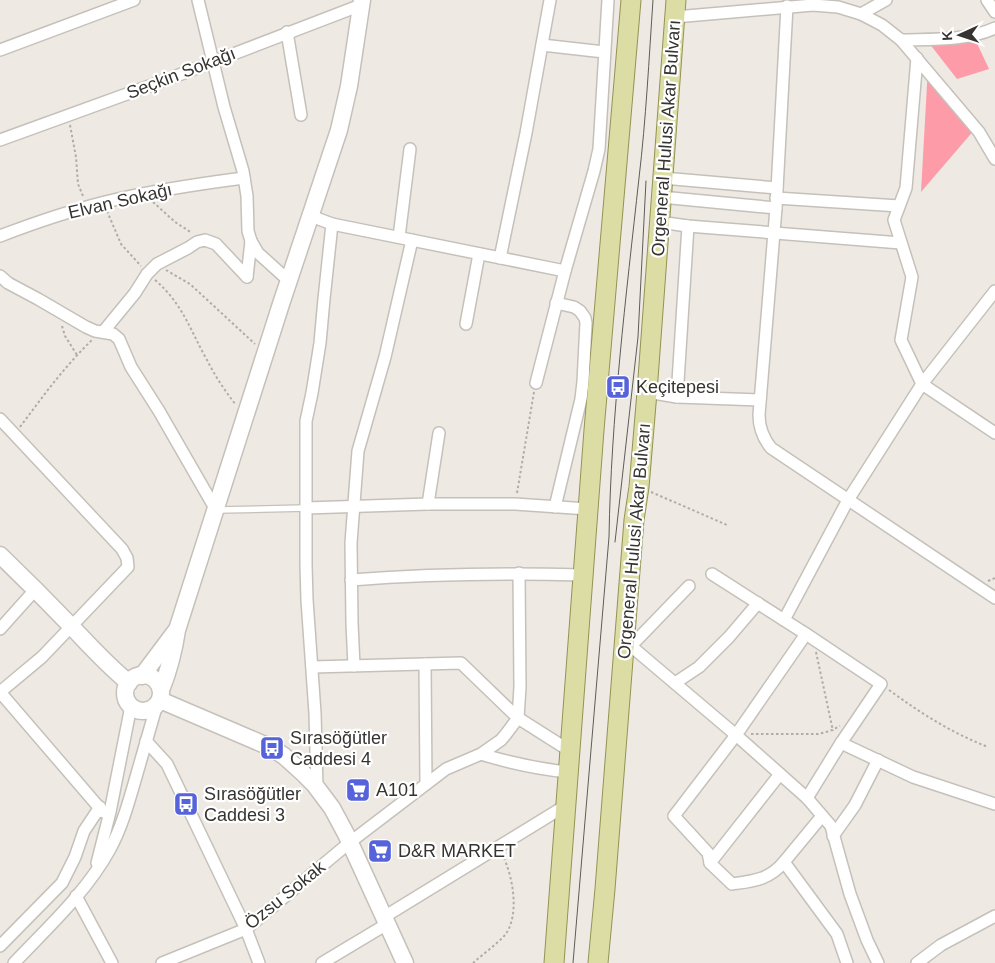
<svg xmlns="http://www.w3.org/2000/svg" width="995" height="963" viewBox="0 0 995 963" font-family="Arial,sans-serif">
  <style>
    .green { fill: #fd9ba8 }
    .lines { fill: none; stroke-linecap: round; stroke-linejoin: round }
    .lane-casing { stroke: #c5c1ba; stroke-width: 8 }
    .street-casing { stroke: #c5c1ba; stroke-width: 14 }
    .secondary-casing { stroke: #c5c1ba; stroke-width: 19 }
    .primary-casing { stroke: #939354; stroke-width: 21 }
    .path { stroke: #b0ada7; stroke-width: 2; stroke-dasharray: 2.5 2.5; stroke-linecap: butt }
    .lane { stroke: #fff; stroke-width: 5.5 }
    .street { stroke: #fff; stroke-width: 11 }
    .secondary { stroke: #fff; stroke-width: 16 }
    .primary { stroke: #dcdda4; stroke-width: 19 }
    .tram { stroke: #5e5c58; stroke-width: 1 }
    .labels { text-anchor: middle; stroke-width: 4.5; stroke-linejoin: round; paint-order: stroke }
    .street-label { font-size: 18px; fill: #363431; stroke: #fff }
    .poi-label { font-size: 18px; fill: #363431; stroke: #fff; text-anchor: start }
  </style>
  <rect width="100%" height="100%" fill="#eeeae3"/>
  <g class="green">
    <polygon points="974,37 989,69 957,79 929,43"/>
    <polygon points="928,67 975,129 921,192"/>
  </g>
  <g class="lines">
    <defs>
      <polyline id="lane" points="218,510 306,508"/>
      <g id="street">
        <polyline points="198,0 224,107 243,171 247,196 248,231 251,241 258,253 289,281"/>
        <polyline points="987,0 995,12"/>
        <path d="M787 6 776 208 759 415C759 428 763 438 771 448L995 598"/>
        <polyline points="861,14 886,0"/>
        <polyline points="675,17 813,5 838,7 861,14 882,25 901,40 979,132 995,159"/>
        <polyline points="287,32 301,115"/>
        <path d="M901 40C931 39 967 41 995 28"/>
        <polyline points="542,45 604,52"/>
        <polyline points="0,50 134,0"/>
        <polyline points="917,58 906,188 894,220 912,277 901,340 922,384 995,433"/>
        <polyline points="0,140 171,78 361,5"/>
        <polyline points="663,178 777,188"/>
        <polyline points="661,197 776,208"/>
        <polyline points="776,198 899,206"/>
        <polyline points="311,216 332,224 324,299 320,343 312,393 306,421 306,565 307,600 315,713 317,788"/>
        <polyline points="659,222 688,226 901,243"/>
        <polyline points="332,224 565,271"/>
        <path d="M0 236C34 223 69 211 105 202 151 191 197 184 244 178"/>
        <polyline points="399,237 410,149"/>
        <polyline points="500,258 526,133 550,0"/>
        <polyline points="0,276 8,283 38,299 86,327 95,331 113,334 119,339 131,367 159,411 216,510"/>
        <polyline points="247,277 251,241"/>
        <polyline points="466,324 479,254"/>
        <polyline points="103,332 135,293 147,274 157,264 188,248 197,242 205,240 216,244 247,277"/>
        <polyline points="536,383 565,271 594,171 599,149 608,0"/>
        <polyline points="647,392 677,397 760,400"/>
        <polyline points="677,397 688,226"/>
        <polyline points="0,419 122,549 127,558 128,567 42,657 0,692"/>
        <polyline points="428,504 439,433"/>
        <polyline points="555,507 581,399 583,382 586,323 585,318 580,311 574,307 556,303"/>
        <polyline points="306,508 428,504 515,504 588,509"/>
        <polyline points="712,574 806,634 881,684 841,743 807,798"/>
        <path d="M351 580C428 574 505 573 583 575"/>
        <polyline points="784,620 848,500 922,384 995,291"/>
        <polyline points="0,629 35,590"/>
        <polyline points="625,641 736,735 807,798 831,826 850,894 867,940 878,963"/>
        <polyline points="631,646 689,586"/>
        <polyline points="425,664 426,784"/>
        <polyline points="354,666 352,623 351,543 358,451 385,357 412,240"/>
        <polyline points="312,667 461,663 518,718 570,751"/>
        <polyline points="675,683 699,667 729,637 758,603"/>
        <polyline points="0,692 103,812"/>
        <polyline points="146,741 167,764 246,929 259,963"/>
        <polyline points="841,743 913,777 995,804"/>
        <path d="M481 754C510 763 538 769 568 772"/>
        <polyline points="822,816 784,862 837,934 847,963"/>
        <polyline points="833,836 855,805 878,760"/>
        <path d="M784 862C769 880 753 881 732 884L710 863 708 853 674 816 736 735 806 634"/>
        <polyline points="97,863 110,812 131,706"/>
        <polyline points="710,863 780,774"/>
        <polyline points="76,896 112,963"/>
        <polyline points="384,917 565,806"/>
        <polyline points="0,946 62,883 75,857 84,831 100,807"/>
        <path d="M14 963C47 928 86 893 110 849 122 827 129 801 136 777 143 753 150 728 157 704"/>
        <polyline points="162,963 246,929 349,843 446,769 481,754 501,740 506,734 518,718 520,687 519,573"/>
        <polyline points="322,963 387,924"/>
        <polyline points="917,963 941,945 995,916"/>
      </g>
      <g id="secondary">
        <path d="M0 555C24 578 48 602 71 626 91 647 107 665 129 683"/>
        <circle cx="143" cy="693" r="18"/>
        <polyline points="142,676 175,632"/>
        <path d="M161 690C169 670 174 651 177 630L281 304 339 130 349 86 362 0"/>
        <polyline points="160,700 272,748 284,756 304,774 314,784 332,808 346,834 405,963"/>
      </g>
      <g id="primary">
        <polyline points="554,963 594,430 631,0"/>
        <polyline points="598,963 605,889 634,520 639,487 647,392 676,0"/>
      </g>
    </defs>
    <use href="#lane" class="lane-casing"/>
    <use href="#street" class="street-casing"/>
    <use href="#secondary" class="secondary-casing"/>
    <use href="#primary" class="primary-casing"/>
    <g class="path">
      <polyline points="70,125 76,157 78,184 83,196"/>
      <polyline points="153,202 175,222 192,233"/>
      <polyline points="107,211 121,244 141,266"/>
      <polyline points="166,270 190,284 255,344"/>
      <path d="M155 280C183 304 190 330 207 360 215 376 225 391 236 405"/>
      <polyline points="62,326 65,336 77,355"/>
      <path d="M20 427C43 396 65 366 92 340"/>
      <polyline points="651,492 727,525"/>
      <polyline points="517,493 534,392"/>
      <polyline points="988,581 995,578"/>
      <polyline points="816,652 833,731"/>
      <path d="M889 690C922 714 950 732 988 747"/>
      <polyline points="751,734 818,734 830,731 840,726"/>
      <path d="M473 963C483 954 496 945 505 935 520 915 513 877 503 856"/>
    </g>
    <use href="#lane" class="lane"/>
    <use href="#street" class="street"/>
    <use href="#secondary" class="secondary"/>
    <use href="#primary" class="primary"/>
    <g class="tram">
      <polyline points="615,542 638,337 646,181"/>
      <path d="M573 963 609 537C611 417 626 297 639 178 646 119 649 59 653 0"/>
    </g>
  </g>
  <defs>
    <symbol id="bus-square" viewBox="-11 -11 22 22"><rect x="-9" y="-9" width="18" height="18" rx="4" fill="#5663da" stroke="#fff"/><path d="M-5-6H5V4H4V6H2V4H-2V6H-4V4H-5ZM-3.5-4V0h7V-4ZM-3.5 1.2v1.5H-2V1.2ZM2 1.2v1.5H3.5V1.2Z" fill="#fff"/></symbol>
    <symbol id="supermarket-square" viewBox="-11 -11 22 22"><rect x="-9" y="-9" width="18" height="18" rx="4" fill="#5663da" stroke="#fff"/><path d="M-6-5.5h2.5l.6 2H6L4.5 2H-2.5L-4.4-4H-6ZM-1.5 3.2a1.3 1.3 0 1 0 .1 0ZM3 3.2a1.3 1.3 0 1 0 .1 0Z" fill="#fff"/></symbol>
  </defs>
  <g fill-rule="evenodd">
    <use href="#bus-square" x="604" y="373" width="28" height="28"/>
    <use href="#bus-square" x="258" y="734" width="28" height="28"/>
    <use href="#supermarket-square" x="344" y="776" width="28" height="28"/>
    <use href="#bus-square" x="172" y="790" width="28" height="28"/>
    <use href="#supermarket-square" x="366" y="837" width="28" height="28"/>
  </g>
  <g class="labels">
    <g class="street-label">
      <text transform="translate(181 73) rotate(-21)" y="6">Seçkin Sokağı</text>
      <text transform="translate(666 138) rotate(-86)" y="6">Orgeneral Hulusi Akar Bulvarı</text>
      <text transform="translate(120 201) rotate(-13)" y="6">Elvan Sokağı</text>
      <text transform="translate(634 541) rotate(-85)" y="6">Orgeneral Hulusi Akar Bulvarı</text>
      <text transform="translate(285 895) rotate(-39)" y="6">Özsu Sokak</text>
    </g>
    <g class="poi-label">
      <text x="636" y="393">Keçitepesi</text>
      <text x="290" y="744">Sırasöğütler<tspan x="290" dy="21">Caddesi 4</tspan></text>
      <text x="376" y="796">A101</text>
      <text x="204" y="800">Sırasöğütler<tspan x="204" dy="21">Caddesi 3</tspan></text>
      <text x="398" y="857">D&amp;R MARKET</text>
    </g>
  </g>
  <g transform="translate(960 35) rotate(267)" stroke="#ffffff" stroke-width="4" paint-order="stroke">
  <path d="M0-4L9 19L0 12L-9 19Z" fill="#363431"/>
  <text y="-8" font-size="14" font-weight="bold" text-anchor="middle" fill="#363431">K</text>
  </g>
</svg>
